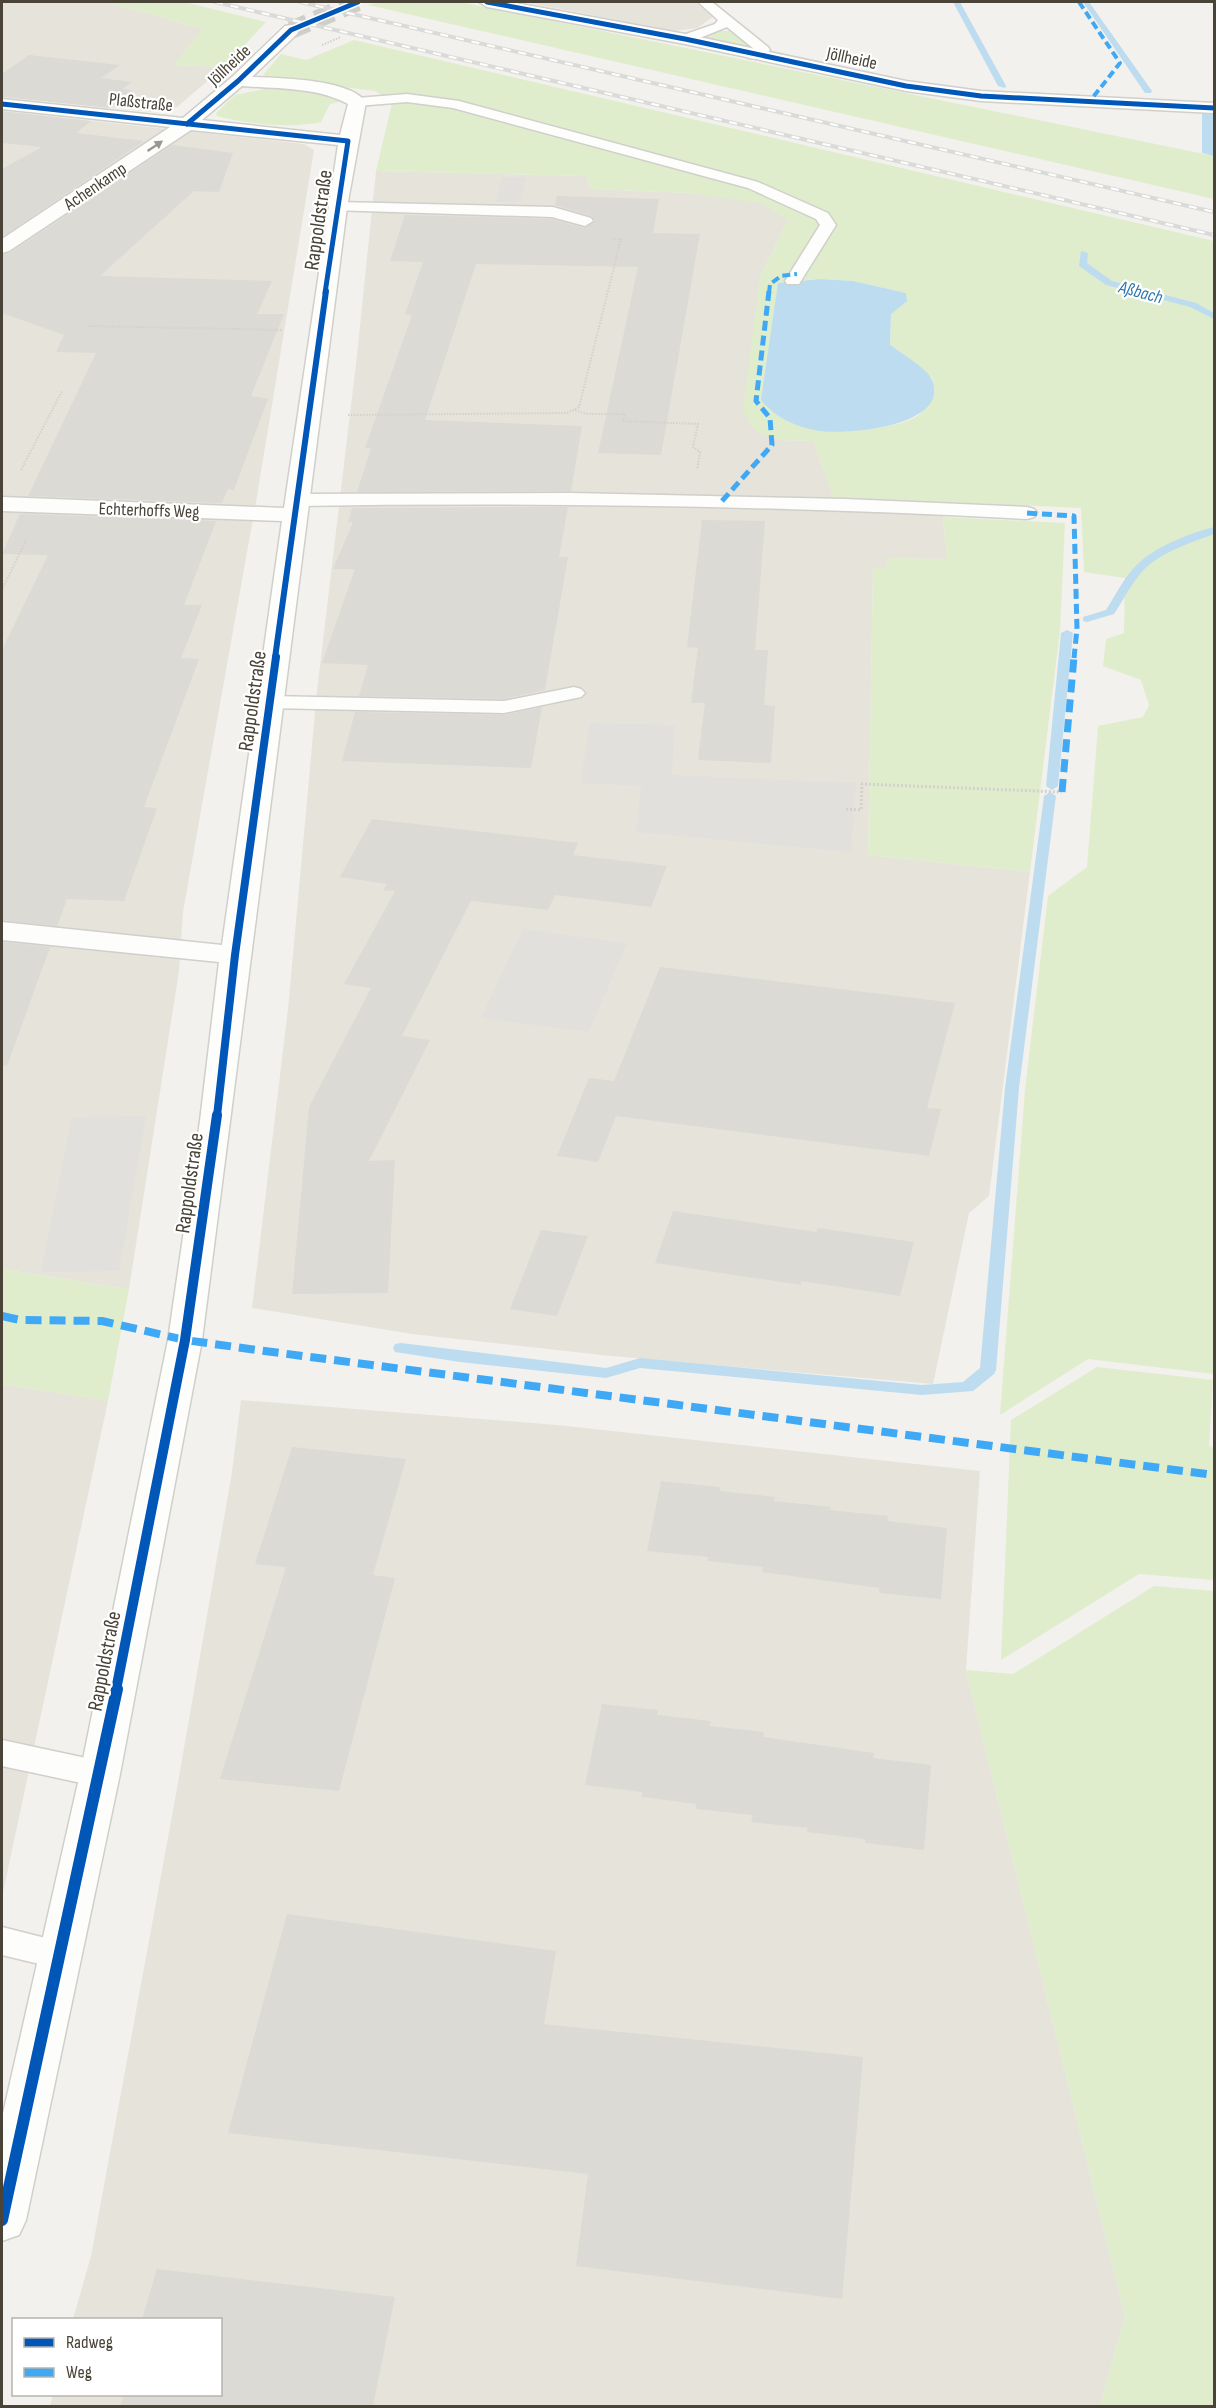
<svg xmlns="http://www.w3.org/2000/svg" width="1216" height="2408" viewBox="0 0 1216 2408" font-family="'Sofia Sans Condensed',sans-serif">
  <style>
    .residential { fill: #e6e3da }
    .green { fill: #dfedcd; fill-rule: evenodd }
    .parking { fill: #e2e0dc }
    .water { fill: #bedcf0 }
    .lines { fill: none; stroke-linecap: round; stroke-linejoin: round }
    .stream { fill: #bedcf0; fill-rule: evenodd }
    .building { fill: #dcdad5 }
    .street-tunnel { stroke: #d0cec9; stroke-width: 18; stroke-dasharray: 18 9; stroke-linecap: butt }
    .lane-casing { stroke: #d0cfca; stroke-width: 3 }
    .street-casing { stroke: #d0cfca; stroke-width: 3 }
    .path-far1 { stroke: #d2d1cb; stroke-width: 2; stroke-dasharray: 1.5 1.5; stroke-linecap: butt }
    .path { stroke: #d2d1cb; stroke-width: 3; stroke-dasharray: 2 2; stroke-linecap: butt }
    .lane { fill: #fdfdfc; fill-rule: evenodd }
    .street { fill: #fdfdfc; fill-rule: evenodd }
    .rail-casing { stroke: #dadad9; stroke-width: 4 }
    .rail { stroke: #fff; stroke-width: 2; stroke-dasharray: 8; stroke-linecap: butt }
    .quiet-far3 { stroke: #3fa9f5; stroke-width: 4; stroke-dasharray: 8 4; stroke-linecap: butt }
    .quiet-far2 { stroke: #3fa9f5; stroke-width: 5; stroke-dasharray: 10 5; stroke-linecap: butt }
    .quiet-far1 { stroke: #3fa9f5; stroke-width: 7; stroke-dasharray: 13 7; stroke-linecap: butt }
    .quiet { stroke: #3fa9f5; stroke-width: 8; stroke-dasharray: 16 8; stroke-linecap: butt }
    .cycleway-far4-casing { stroke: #fff; stroke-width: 8 }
    .cycleway-far3-casing { stroke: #fff; stroke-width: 8 }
    .cycleway-far2-casing { stroke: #fff; stroke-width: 10 }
    .cycleway-far1-casing { stroke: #fff; stroke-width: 14 }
    .cycleway-casing { stroke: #fff; stroke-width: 16 }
    .cycleway-far4 { stroke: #0057b8; stroke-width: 5 }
    .cycleway-far3 { stroke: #0057b8; stroke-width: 6 }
    .cycleway-far2 { stroke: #0057b8; stroke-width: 8 }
    .cycleway-far1 { stroke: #0057b8; stroke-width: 10 }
    .cycleway { stroke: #0057b8; stroke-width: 12 }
    .oneway { fill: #9a9790 }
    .labels { text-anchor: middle; stroke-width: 4.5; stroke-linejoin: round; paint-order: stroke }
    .far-street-label { font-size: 18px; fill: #494338; stroke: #fff }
    .far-water-label { font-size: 18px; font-style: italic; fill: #2e78af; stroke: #fff }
    .street-label { font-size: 21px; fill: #494338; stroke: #fff }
  </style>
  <rect width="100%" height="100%" fill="#f2f1ed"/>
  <g class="residential">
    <polygon points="2,2 107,2 203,29 174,65 224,67 177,107 155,112 2,96"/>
    <polygon points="523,2 695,2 713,17 697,28 675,31"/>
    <polygon points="2,111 304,144 314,150 257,496 183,912 179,971 129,1289 2,1269"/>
    <polygon points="376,171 587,176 590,189 690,193 761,202 788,220 760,277 779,440 813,441 834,497 944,502 943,517 947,559 887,558 887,567 873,567 868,855 1030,872 989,1196 969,1213 933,1384 611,1356 412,1334 252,1308 288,1009 317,691 357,355"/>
    <polygon points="2,1384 108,1401 2,1897"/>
    <polygon points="241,1400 557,1425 980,1471 966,1670 1125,2316 1100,2406 50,2406 53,2395 220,2394 220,2320 73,2319 91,2256 176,1794 232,1472"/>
  </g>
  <g class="green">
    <polygon points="107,2 184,2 266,22 224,67 173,65 203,29"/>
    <polygon points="380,2 460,2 1214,156 1214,199 368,5"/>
    <polygon points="721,31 731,31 749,45 743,48 700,38"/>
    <path d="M354 40 1214 241V1374L1088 1359 1000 1415 1025 1090 1048 896 1087 867 1098 726 1143 717 1149 705 1141 680 1103 666 1106 639 1124 633 1125 578 1084 572 1081 508 834 497 813 441 779 440 754 430 743 409 760 277 788 220 761 203 690 193 590 189 587 176 376 171 392 103 376 91 272 79 263 75 281 54 306 60ZM820 279 853 281 906 293V301L891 313 890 346 932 378 935 392C931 398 927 406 922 412 906 429 844 432 821 431L793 281Z"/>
    <path d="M265 89C291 91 317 91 342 101L330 104 321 122C289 129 249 124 217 116L216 113 235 95Z"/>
    <polygon points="943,517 1065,523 1060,631 1030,872 868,855 873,567 887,567 887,558 947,559"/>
    <polygon points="2,1269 129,1289 108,1401 2,1384"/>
    <polygon points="1097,1367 1213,1380 1209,1446 1214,1448 1214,1580 1139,1574 1001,1660 1011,1420"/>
    <polygon points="1154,1586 1214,1591 1214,2406 1100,2406 1125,2316 966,1670 1013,1674"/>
  </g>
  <g class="parking">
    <polygon points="502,177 526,177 520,202 496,202"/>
    <polygon points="590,723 675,725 672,775 856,783 851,852 636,832 641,786 580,783"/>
    <polygon points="523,929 627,943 589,1032 481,1018"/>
    <polygon points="146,1116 119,1271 41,1272 72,1117"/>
  </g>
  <g class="water">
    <polygon points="1202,113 1214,113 1214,156 1202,153"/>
    <path d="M820 279 853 281 906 293 907 301 891 314 890 345C901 353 928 369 932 380 951 426 848 435 820 431 798 428 775 418 761 400L778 283Z"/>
  </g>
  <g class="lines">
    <g class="stream">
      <polygon points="953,2 960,2 1006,86 1005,88 998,86"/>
      <polygon points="1083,2 1089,2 1152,91 1151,93 1145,93"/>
      <polygon points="1081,251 1088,253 1087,263 1112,281 1196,303 1214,313 1214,319 1190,307 1106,285 1079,266"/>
      <path d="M1214 527V534C1193 542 1168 550 1150 564 1134 577 1125 598 1114 614L1087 622 1083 621V617L1106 610C1117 593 1126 573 1142 560 1160 545 1191 533 1214 527Z"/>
      <polygon points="1067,630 1073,633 1058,786 1052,790 1046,786 1061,633"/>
      <polygon points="1050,792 1056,796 1019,1088 996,1370 994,1374 973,1391 922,1395 640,1368 606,1378 460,1362 395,1352 393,1348 395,1344 401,1343 606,1368 640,1358 922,1385 963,1382 980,1368 1005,1088 1044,796"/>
    </g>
  </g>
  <g class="building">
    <polygon points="29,55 120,65 101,78 132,82 122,89 132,90 108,108 2,97 2,74"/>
    <polygon points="2,111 91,121 76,133 144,141 2,237 2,169 42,147 2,143"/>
    <polygon points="172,145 233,153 219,192 194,191 100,276 272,281 257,314 284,314 251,396 268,399 234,490 228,489 222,503 28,496 96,353 56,352 64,335 2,313 2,255 10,253"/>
    <polygon points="557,196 659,199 653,233 700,234 661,455 598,453 638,267 476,264 425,420 582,426 571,491 357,492 371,448 365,448 412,315 405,314 423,262 390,261 405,215 552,219 584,228 595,221 592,216 555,205"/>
    <polygon points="568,507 559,557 568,557 545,690 504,699 359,696 368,665 322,663 355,569 333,569 353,522 348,522 352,508"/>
    <polygon points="20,514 216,521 184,605 202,605 181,658 199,659 144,807 157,808 124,901 67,899 57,926 2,920 2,650 48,555 2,554"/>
    <polygon points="702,520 765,521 755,650 768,650 764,705 775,706 771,763 698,760 705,703 691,703 698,648 687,647"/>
    <polygon points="542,707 531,768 342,761 355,712 504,715"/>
    <polygon points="372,819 578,843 573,855 667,866 651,907 555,895 548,910 471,901 402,1036 430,1040 369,1161 395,1160 388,1293 292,1294 309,1107 371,988 344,984 395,891 383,890 387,884 340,877"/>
    <polygon points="2,942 50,947 7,1066 2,1065"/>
    <polygon points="660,967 955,1003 927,1108 941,1109 929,1156 616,1116 598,1162 557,1156 589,1078 614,1081"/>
    <polygon points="673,1211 816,1232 818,1228 914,1242 900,1296 801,1281 801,1285 655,1263"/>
    <polygon points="541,1230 588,1236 557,1316 510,1309"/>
    <polygon points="292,1447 406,1459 373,1575 395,1578 339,1791 220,1779 286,1567 255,1564"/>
    <polygon points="661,1481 720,1487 720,1491 775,1497 774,1501 831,1507 830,1510 888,1516 887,1521 947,1528 941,1599 879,1593 879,1588 762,1572 763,1567 707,1561 708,1557 647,1551"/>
    <polygon points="602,1704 658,1710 657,1715 711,1721 709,1726 764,1732 763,1737 874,1753 873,1758 931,1765 924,1850 865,1843 865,1839 807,1832 808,1828 751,1822 753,1815 696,1809 696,1804 642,1797 642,1792 585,1785"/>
    <polygon points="287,1914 556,1951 544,2024 863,2057 842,2299 576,2266 588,2174 228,2133"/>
    <polygon points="157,2269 395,2297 373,2406 120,2406 124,2394 220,2394 220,2319 142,2319"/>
  </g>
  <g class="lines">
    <polyline class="street-tunnel" points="291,30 358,2"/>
    <defs>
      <g id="lane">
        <path d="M698 2H712L768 47 770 50C765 57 757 60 749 58L747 55 754 49 727 27 690 42H680L678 39 680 36 715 24 718 20Z"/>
        <polygon points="407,94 459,101 758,182 828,213 836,225 799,284 787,284 785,281 820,225 816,219 748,188 453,108 407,102 357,106 350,102 357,98"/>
        <polygon points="337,202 553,207 591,218 593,221 585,226 552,217 331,210 329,207"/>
        <path d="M571 493 845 499 1027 507 1034 509 1037 513 1034 517 1027 519C784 506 541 502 297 506L290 504 288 500 290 496 297 494Z"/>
        <polygon points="574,687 581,689 585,693 581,697 504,713 270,708 262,707 259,702 262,697 270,696 504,701"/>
        <polygon points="2,1740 100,1761 112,1765 117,1774 112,1783 100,1787 2,1766"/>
        <polygon points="2,1927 73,1945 78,1955 73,1965 60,1969 2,1955"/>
      </g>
      <g id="street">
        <polygon points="479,2 510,2 685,34 906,81 981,91 1214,103 1214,113 981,101 906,91 685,44 487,7"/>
        <path d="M291 25 297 26 299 30 297 34 252 77C279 78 349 79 366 102L347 207 202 1340 120 1774 26 2220 19 2235 2 2241V2118L80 1774 168 1340 200 1121 219 962 2 940V922L222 945 282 521 2 511V497L284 508 338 145 191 130 9 251 2 253V239L170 127 2 109V99L183 118 232 77 285 26ZM242 86C277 89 317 87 348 104L340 135 202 120Z"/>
      </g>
    </defs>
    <use href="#lane" class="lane-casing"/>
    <use href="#street" class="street-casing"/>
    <g class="path-far1">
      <polyline points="322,45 341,37"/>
      <polyline points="88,326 283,330"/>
      <polyline points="575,410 587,414 625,414 623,421 698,424 693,447 700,452 697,470"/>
      <polyline points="348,415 567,413 579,407 621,239 612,239"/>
      <polyline points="21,470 62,391"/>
      <polyline points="2,590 27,538"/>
    </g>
    <polyline class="path" points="846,809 861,810 862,784 1062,792"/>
    <use href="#lane" class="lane"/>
    <use href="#street" class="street"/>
    <defs>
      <g id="rail">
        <polyline points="215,2 1214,235"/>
        <polyline points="300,2 1214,212"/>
      </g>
    </defs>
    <use href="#rail" class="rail-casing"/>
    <use href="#rail" class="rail"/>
    <g class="quiet-far3">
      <polyline points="1079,2 1120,63 1090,101"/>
      <polyline points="769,293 770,284 781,276 797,274"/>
    </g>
    <g class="quiet-far2">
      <polyline points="722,501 772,445 770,418 756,401 769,291"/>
      <polyline points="1027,513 1074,516 1077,629 1074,658"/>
    </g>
    <polyline class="quiet-far1" points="1062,792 1074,657"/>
    <polyline class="quiet" points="2,1316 20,1320 102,1321 185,1340 257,1350 1214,1475"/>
    <defs>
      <g id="cycleway-far4">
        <polyline points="487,2 685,39 906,86 981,96 1214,108"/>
        <polyline points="2,104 348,141 325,293"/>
        <polyline points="187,124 238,81 291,30 358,2"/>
      </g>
      <polyline id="cycleway-far3" points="275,658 326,291"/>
      <polyline id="cycleway-far2" points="217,1116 235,955 276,657"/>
      <polyline id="cycleway-far1" points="116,1690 185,1340 217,1115"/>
      <polyline id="cycleway" points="2,2220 117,1689"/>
    </defs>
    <use href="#cycleway-far4" class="cycleway-far4-casing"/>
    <use href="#cycleway-far3" class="cycleway-far3-casing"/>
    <use href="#cycleway-far2" class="cycleway-far2-casing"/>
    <use href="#cycleway-far1" class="cycleway-far1-casing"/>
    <use href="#cycleway" class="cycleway-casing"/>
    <use href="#cycleway-far4" class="cycleway-far4"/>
    <use href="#cycleway-far3" class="cycleway-far3"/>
    <use href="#cycleway-far2" class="cycleway-far2"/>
    <use href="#cycleway-far1" class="cycleway-far1"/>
    <use href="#cycleway" class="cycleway"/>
  </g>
  <defs><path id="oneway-solid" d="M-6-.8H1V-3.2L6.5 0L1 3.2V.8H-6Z" transform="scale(1.5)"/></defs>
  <use class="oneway" href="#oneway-solid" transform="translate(155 146) rotate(-34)"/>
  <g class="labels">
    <g class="far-street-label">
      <text transform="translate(852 58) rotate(12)" y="6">Jöllheide</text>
      <text transform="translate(229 65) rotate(-43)" y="6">Jöllheide</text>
      <text transform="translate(141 102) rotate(6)" y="6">Plaßstraße</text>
      <text transform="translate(95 186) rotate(-34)" y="6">Achenkamp</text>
      <text transform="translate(149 510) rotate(2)" y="6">Echterhoffs Weg</text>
    </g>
    <g class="far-water-label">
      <text transform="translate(1141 292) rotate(15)" y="6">Aßbach</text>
    </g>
    <g class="street-label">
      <text transform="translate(318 220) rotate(-82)" y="7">Rappoldstraße</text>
      <text transform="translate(252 701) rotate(-82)" y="7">Rappoldstraße</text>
      <text transform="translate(189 1183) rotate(-82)" y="7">Rappoldstraße</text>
      <text transform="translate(104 1661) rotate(-79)" y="7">Rappoldstraße</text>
    </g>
  </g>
  <rect width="1216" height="2408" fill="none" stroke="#494338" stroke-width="6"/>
  <rect x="12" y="2318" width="210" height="78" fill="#ffffff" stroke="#b6b4af" stroke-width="1.5"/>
  <rect x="24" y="2338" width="30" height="9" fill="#0057b8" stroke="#b6b4af" stroke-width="1.5"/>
  <text x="66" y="2348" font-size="18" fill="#494338">Radweg</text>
  <rect x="24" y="2368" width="30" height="9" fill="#3fa9f5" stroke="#b6b4af" stroke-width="1.5"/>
  <text x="66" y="2378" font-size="18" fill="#494338">Weg</text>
</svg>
